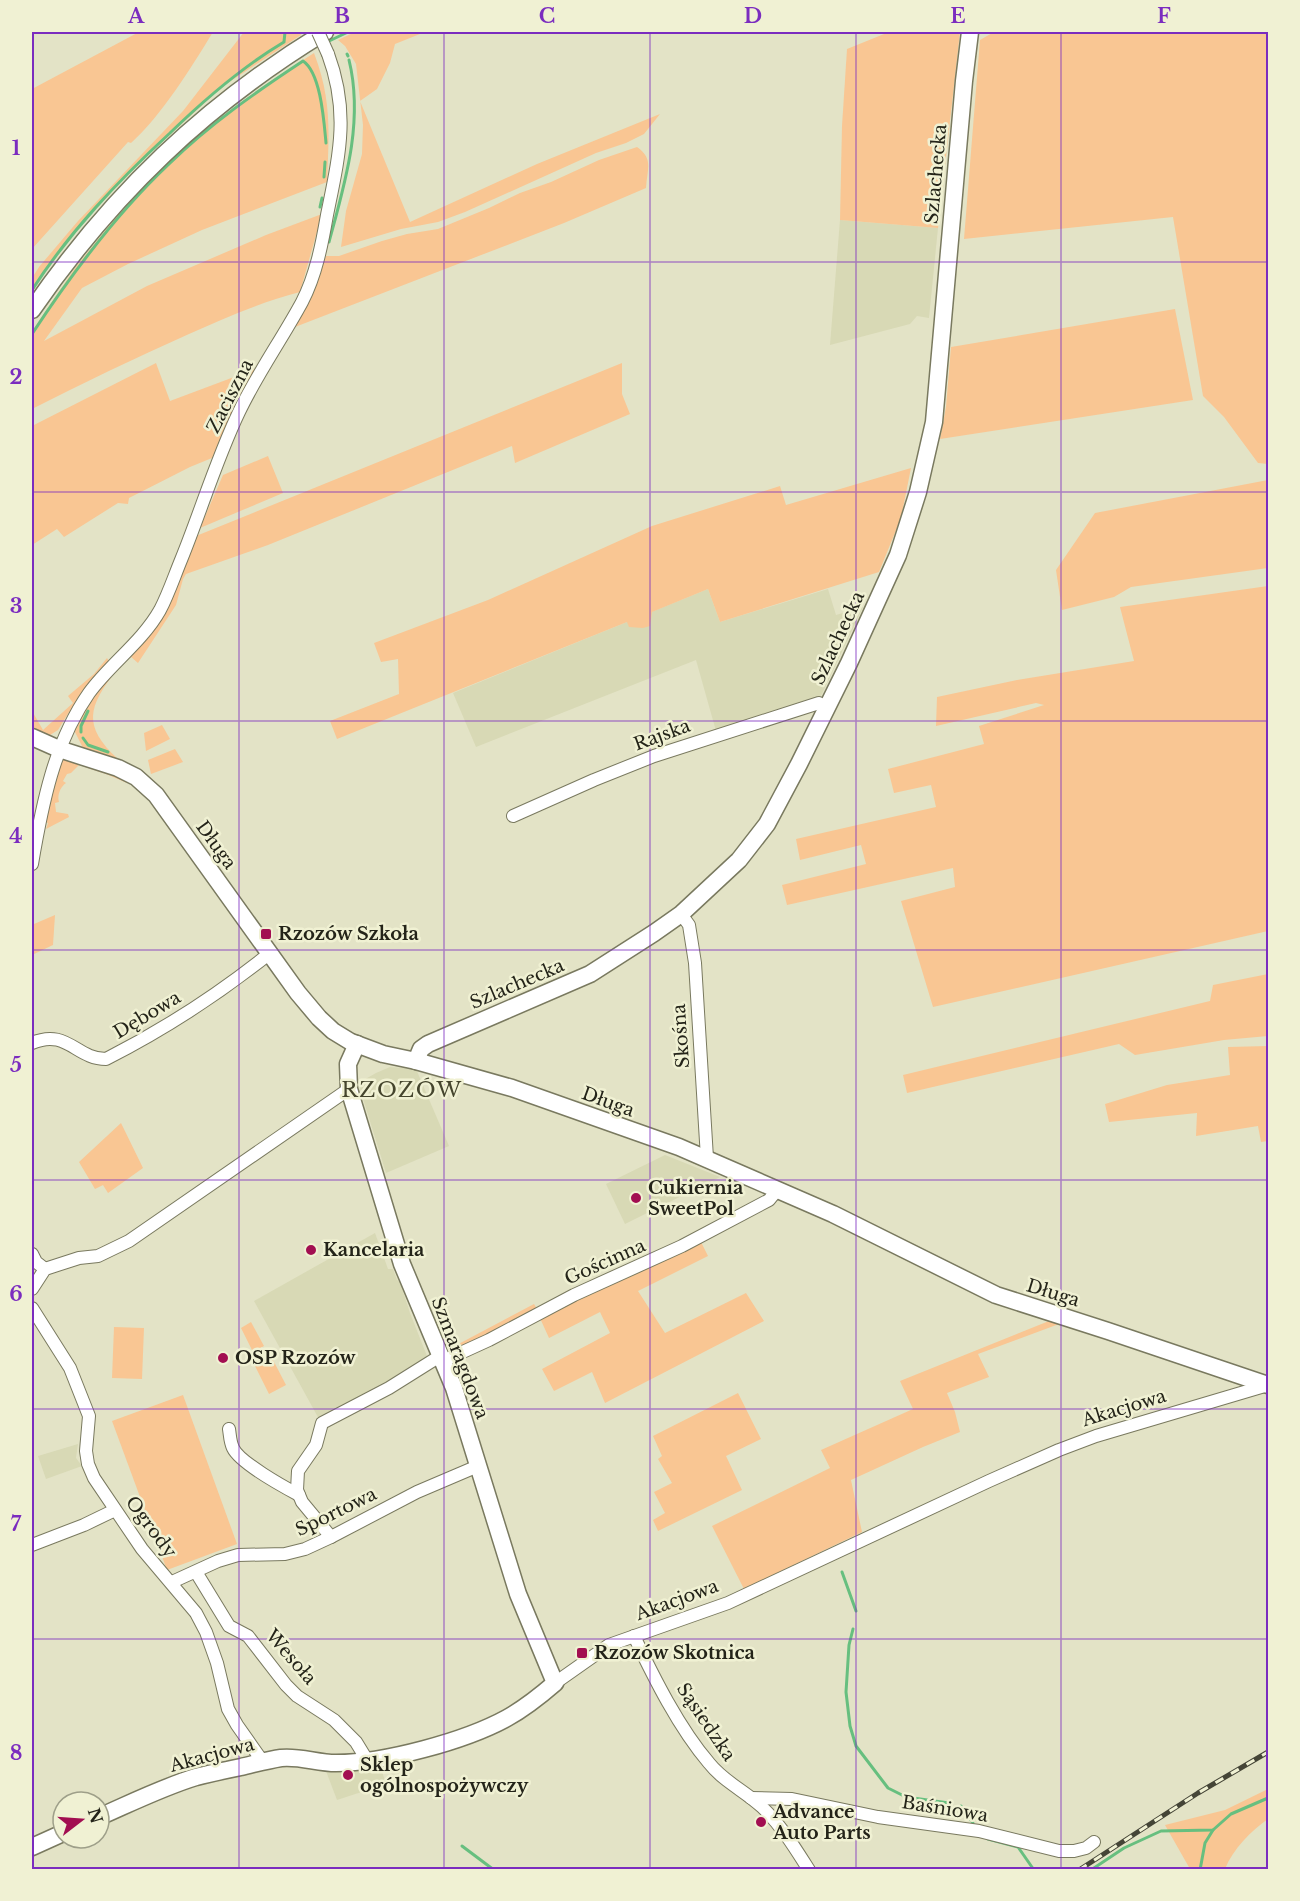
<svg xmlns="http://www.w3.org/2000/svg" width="1300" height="1901" viewBox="0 0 1300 1901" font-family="'Libre Baskerville',serif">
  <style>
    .built { fill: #d8d9b5 }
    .green { fill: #f9c693 }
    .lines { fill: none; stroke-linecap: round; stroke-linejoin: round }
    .stream { stroke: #67bf7f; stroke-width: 3 }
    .street-casing { stroke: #79795f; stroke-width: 14 }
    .secondary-casing { stroke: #79795f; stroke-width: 19 }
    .street { stroke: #fff; stroke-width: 12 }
    .secondary { stroke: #fff; stroke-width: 16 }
    .rail-casing { stroke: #454537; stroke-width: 5 }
    .rail { stroke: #f0f1d3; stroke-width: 3; stroke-dasharray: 9; stroke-linecap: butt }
    .street-bridge-casing { stroke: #79795f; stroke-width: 14; stroke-linecap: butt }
    .street-bridge { stroke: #fff; stroke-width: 12 }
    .grid { fill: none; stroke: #7b2cbf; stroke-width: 1.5; stroke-opacity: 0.55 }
    .poi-dot { fill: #a20e51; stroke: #f0f1d3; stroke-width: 2 }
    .labels { text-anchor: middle; stroke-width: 5; stroke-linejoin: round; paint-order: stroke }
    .street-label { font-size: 18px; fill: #242419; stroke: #f0f1d3 }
    .poi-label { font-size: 18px; font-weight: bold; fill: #242419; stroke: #f0f1d3; text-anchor: start }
    .quarter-label { font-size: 21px; letter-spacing: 1.5px; fill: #45452d; stroke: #f0f1d3 }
    .neatline { fill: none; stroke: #7b2cbf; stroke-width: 2 }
    .grid-label { font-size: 20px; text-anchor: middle; font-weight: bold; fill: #7b2cbf }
  </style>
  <rect width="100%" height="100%" fill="#e3e3c6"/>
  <g class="built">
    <polygon points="840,220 938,228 929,318 917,316 910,324 830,345"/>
    <polygon points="708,589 720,622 828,589 836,615 863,607 821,696 716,731 696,660 476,747 453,693"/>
    <polygon points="390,1067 416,1069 449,1146 386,1173 360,1089 362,1081 376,1073"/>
    <polygon points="665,1155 720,1177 625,1224 606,1184"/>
    <polygon points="375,1233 388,1269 393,1269 397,1280 400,1282 410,1313 427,1356 384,1384 319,1419 254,1301"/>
    <polygon points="78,1444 76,1458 82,1466 46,1479 38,1456"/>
    <polygon points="380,1765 386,1784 337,1800 326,1771"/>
  </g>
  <g class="green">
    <path d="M139 32H213C191 68 162 115 131 143L128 142 32 249V89Z"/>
    <polygon points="244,32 300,32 301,35 223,86 138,164 87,218 50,264 32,292 32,278 39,267 78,221 183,111"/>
    <polygon points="355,32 425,32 395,44 390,63 377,89 360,101 410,222 537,164 660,114 644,134 626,143 596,153 465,212 438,222 401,229 341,247 346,211 362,154 363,125 356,64 345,46 338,40"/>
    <polygon points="889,32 960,32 938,228 840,220 842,126 847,49"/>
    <polygon points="994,32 1268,32 1268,464 1258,463 1224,417 1203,396 1173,217 964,239 980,40"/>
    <path d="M314 53C332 100 329 133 327 182L202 230 128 264 82 288 44 341 147 286 266 235 322 214 300 292C261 302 225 318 189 334 135 358 83 383 32 409V331L75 268 112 222 166 164 207 128 265 85Z"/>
    <path d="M637 147C654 159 647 169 646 188L564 223 295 327 307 305 326 256H339L382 241 407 234 438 229 489 208 520 193 551 182 599 160Z"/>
    <polygon points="1175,309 1193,400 940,439 946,407 951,347"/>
    <polygon points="156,363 170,401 258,368 212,458 190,467 129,498 128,504 118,503 64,537 57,529 32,545 32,426"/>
    <polygon points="622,363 622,394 630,414 515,463 512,446 268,545 186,574 183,579 176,605 138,663 130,656 196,536"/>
    <polygon points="268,456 283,493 200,528 223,475"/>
    <polygon points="911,468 901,518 879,572 720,622 708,589 652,612 650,626 643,628 629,627 627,622 337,739 330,721 399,694 398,659 381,662 374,643 488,600 652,526 780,486 786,505"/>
    <polygon points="1268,480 1268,568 1131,587 1114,597 1062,610 1056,570 1095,513"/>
    <polygon points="1268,586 1268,931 933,1007 901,901 955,887 953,868 787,905 782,885 866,864 861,845 800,860 796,839 936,807 931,785 894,793 888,769 984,744 979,726 1044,705 1036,703 936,726 937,697 1017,680 1134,661 1120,607"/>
    <polygon points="107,658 110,663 71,713 69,712 58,730 50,735 32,728 32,711 43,730 73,703 68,696 94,674"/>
    <path d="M115 668 117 670C88 706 82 726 118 759L83 748 75 732 78 718Z"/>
    <polygon points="162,725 170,739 146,751 144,733"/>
    <polygon points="175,749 183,762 151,774 148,760"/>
    <path d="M66 758 131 781 127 783 106 774 79 765 71 773 67 774 63 781 66 783C60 787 57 796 59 802L55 803 56 812 68 814 69 817 46 829 48 823 45 822 62 760Z"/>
    <polygon points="55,915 53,945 32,955 32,939 34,924"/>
    <polygon points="1268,974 1268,1036 1224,1040 1135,1055 1119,1044 907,1093 903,1075 1210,1001 1213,985"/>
    <polygon points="1268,1046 1268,1141 1261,1142 1258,1126 1196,1136 1197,1113 1109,1122 1105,1104 1167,1085 1230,1075 1228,1047"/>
    <polygon points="121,1123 143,1168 108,1193 103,1185 95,1189 79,1162"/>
    <polygon points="700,1240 708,1256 638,1291 665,1333 746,1293 764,1321 605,1403 592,1372 554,1391 542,1369 610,1333 600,1312 549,1338 539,1316"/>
    <polygon points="534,1304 537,1309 453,1352 451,1348"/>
    <polygon points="1049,1321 1059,1324 978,1354 989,1377 947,1393 955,1412 960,1432 923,1447 851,1480 862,1532 744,1589 712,1526 830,1468 821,1450 913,1409 900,1381"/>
    <polygon points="251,1322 264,1346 253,1352 241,1328"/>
    <polygon points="114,1327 144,1328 142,1379 112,1378"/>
    <polygon points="272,1358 286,1385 269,1394 255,1366"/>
    <polygon points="738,1393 761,1439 726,1456 742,1490 658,1531 653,1520 665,1513 654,1492 672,1483 658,1459 662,1456 653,1436"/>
    <polygon points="183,1395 237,1544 167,1570 112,1421"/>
    <path d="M1268 1789V1819C1251 1831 1233 1849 1225 1869H1190L1165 1825 1225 1810Z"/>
  </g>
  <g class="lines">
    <g class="stream">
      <polyline points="327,42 348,32"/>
      <polyline points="347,54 348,56"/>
      <polyline points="324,177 325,162"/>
      <polyline points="320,207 322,198"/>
      <path d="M329 242C345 183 364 121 349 60"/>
      <path d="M32 290C70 231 118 181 170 133 205 99 242 67 284 42L285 32"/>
      <path d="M32 334C72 273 116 214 169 164 210 124 256 92 303 61 321 73 324 122 326 143"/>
      <polyline points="81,732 81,726 88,711"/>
      <polyline points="83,738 88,745 108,752"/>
      <polyline points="842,1572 856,1611"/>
      <polyline points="853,1629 849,1645 846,1692 850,1726 856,1746 888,1788 906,1797 949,1803"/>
      <polyline points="961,1806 973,1823"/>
      <polyline points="988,1839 1018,1847 1034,1870"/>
      <polyline points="462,1846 494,1870"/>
      <polyline points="1091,1870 1124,1848 1161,1831 1213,1830 1231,1814 1268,1798"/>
      <polyline points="1200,1870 1205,1843 1213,1830"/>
    </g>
    <defs>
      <g id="street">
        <polyline points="513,816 594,780 654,756 819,703 827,707"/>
        <path d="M32 864C42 805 54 743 89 693 110 664 142 642 160 610 168 595 174 577 181 560 201 511 216 460 239 412 257 374 282 339 302 302 316 275 322 244 327 215 339 156 350 113 328 54"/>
        <polyline points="681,914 689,925 695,963 707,1158"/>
        <path d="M32 1043C67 1028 76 1059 106 1059 163 1030 220 993 270 953"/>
        <polyline points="32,1254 36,1262 45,1269"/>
        <polyline points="32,1289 45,1269 79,1258 98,1256 129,1241 349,1089"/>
        <polyline points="32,1308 70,1368 89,1416 86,1451 88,1464 94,1478 142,1549 196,1613 206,1632 217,1663 228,1709 237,1725 263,1762"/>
        <polyline points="443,1361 489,1340 574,1295 682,1246 769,1200 778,1189"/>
        <path d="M229 1429C230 1435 230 1442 233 1448 239 1462 284 1487 299 1495"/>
        <polyline points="331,1537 302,1502 297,1490 298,1471 316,1445 322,1423 389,1388 440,1356"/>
        <polyline points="32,1545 84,1525 115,1510"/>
        <polyline points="196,1572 229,1626 248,1636 286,1685 297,1696 334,1720 356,1742 367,1760"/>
        <polyline points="172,1582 218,1561 238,1555 285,1554 305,1549 331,1537 417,1492 478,1466"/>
        <path d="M634 1636C654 1678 679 1728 709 1763 724 1782 745 1791 762 1807 781 1825 795 1848 809 1870"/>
        <polyline points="555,1683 609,1645 728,1603 989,1481 1059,1450 1096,1436 1268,1385"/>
        <polyline points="751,1798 792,1799 878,1817 979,1831 1059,1851 1074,1851 1086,1848 1094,1842"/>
      </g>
      <g id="secondary">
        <path d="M32 310C112 194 205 105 325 32"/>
        <polyline points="32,737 59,749 118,768 136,777 156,795 298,993 319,1018 333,1031 351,1042 383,1054 416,1061 512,1088 679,1147 833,1214 996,1295 1108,1331 1268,1385"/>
        <polyline points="416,1061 421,1049 428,1044 590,974 654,933 681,914 739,860 767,824 799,764 849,663 898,555 918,492 934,422 964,81 970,32"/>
        <path d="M99 1817C131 1803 163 1787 196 1777 211 1773 226 1770 241 1767 254 1764 268 1760 281 1758 300 1756 317 1763 336 1763 384 1763 465 1741 507 1718 525 1708 540 1696 555 1683L518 1594 454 1388 402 1264 349 1089 348 1064 357 1044"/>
        <polyline points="32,1847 63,1833"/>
      </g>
    </defs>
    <use href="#street" class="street-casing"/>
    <use href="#secondary" class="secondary-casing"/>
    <use href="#street" class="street"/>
    <use href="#secondary" class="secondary"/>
    <defs>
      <polyline id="rail" points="1079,1870 1198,1793 1268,1752"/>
    </defs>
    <use href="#rail" class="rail-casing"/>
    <use href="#rail" class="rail"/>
    <defs>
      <polyline id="street-bridge" points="318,32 328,54"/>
    </defs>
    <use href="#street-bridge" class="street-bridge-casing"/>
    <use href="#street-bridge" class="street-bridge"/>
  </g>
  <path class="grid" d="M239 32V1870M444 32V1870M650 32V1870M856 32V1870M1061 32V1870M32 262H1268M32 492H1268M32 721H1268M32 950H1268M32 1180H1268M32 1409H1268M32 1639H1268"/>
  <g class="poi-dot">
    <rect x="260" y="928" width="12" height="12" rx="3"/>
    <circle cx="636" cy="1198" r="6"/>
    <circle cx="311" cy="1250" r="6"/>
    <circle cx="223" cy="1358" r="6"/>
    <rect x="576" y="1647" width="12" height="12" rx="3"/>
    <circle cx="348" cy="1775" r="6"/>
    <circle cx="761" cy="1822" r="6"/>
  </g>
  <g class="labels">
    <g class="street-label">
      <text transform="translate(936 174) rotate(-85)" y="6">Szlachecka</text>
      <text transform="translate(230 396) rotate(-63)" y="6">Zaciszna</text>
      <text transform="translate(838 638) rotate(-65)" y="6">Szlachecka</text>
      <text transform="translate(662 735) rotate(-20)" y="6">Rajska</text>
      <text transform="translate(216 845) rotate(54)" y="6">Długa</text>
      <text transform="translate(517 984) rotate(-23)" y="6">Szlachecka</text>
      <text transform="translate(147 1015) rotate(-31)" y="6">Dębowa</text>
      <text transform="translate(681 1036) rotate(-94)" y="6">Skośna</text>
      <text transform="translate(608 1102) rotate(20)" y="6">Długa</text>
      <text transform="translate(605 1262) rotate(-24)" y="6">Gościnna</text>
      <text transform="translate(1053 1293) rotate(17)" y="6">Długa</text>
      <text transform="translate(460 1358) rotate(69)" y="6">Szmaragdowa</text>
      <text transform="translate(1124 1408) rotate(-17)" y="6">Akacjowa</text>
      <text transform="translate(336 1512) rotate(-26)" y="6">Sportowa</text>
      <text transform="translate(151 1527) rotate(53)" y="6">Ogrody</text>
      <text transform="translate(677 1600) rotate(-20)" y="6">Akacjowa</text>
      <text transform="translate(291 1657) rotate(49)" y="6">Wesoła</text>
      <text transform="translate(706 1722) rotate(56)" y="6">Sąsiedzka</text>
      <text transform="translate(212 1755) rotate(-15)" y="6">Akacjowa</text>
      <text transform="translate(945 1809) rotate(9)" y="6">Baśniowa</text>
    </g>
    <g class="poi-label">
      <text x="278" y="940">Rzozów Szkoła</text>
      <text x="648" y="1194">Cukiernia<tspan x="648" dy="21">SweetPol</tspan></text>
      <text x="323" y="1256">Kancelaria</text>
      <text x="235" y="1364">OSP Rzozów</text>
      <text x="594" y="1659">Rzozów Skotnica</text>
      <text x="360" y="1771">Sklep<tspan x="360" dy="21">ogólnospożywczy</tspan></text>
      <text x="773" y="1818">Advance<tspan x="773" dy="21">Auto Parts</tspan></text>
    </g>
    <g class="quarter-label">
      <text x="402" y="1097">RZOZÓW</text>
    </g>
  </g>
  <rect width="1300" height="1901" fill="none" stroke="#f0f1d3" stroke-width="66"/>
  <g transform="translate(81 1820) rotate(73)"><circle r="28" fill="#f0f1d3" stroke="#9e9f89" stroke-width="1.5"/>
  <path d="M0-4.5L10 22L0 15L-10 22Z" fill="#a20e51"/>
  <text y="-9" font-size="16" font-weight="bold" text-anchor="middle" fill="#242419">N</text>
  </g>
  <rect x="33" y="33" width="1234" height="1835" class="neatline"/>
  <g class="grid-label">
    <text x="136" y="23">A</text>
    <text x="342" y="23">B</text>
    <text x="547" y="23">C</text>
    <text x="753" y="23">D</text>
    <text x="958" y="23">E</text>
    <text x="1164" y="23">F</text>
    <text x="16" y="155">1</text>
    <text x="16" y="384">2</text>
    <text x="16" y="613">3</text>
    <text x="16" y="843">4</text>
    <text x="16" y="1072">5</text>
    <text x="16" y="1301">6</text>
    <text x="16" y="1531">7</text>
    <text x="16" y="1760">8</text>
  </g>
</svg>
